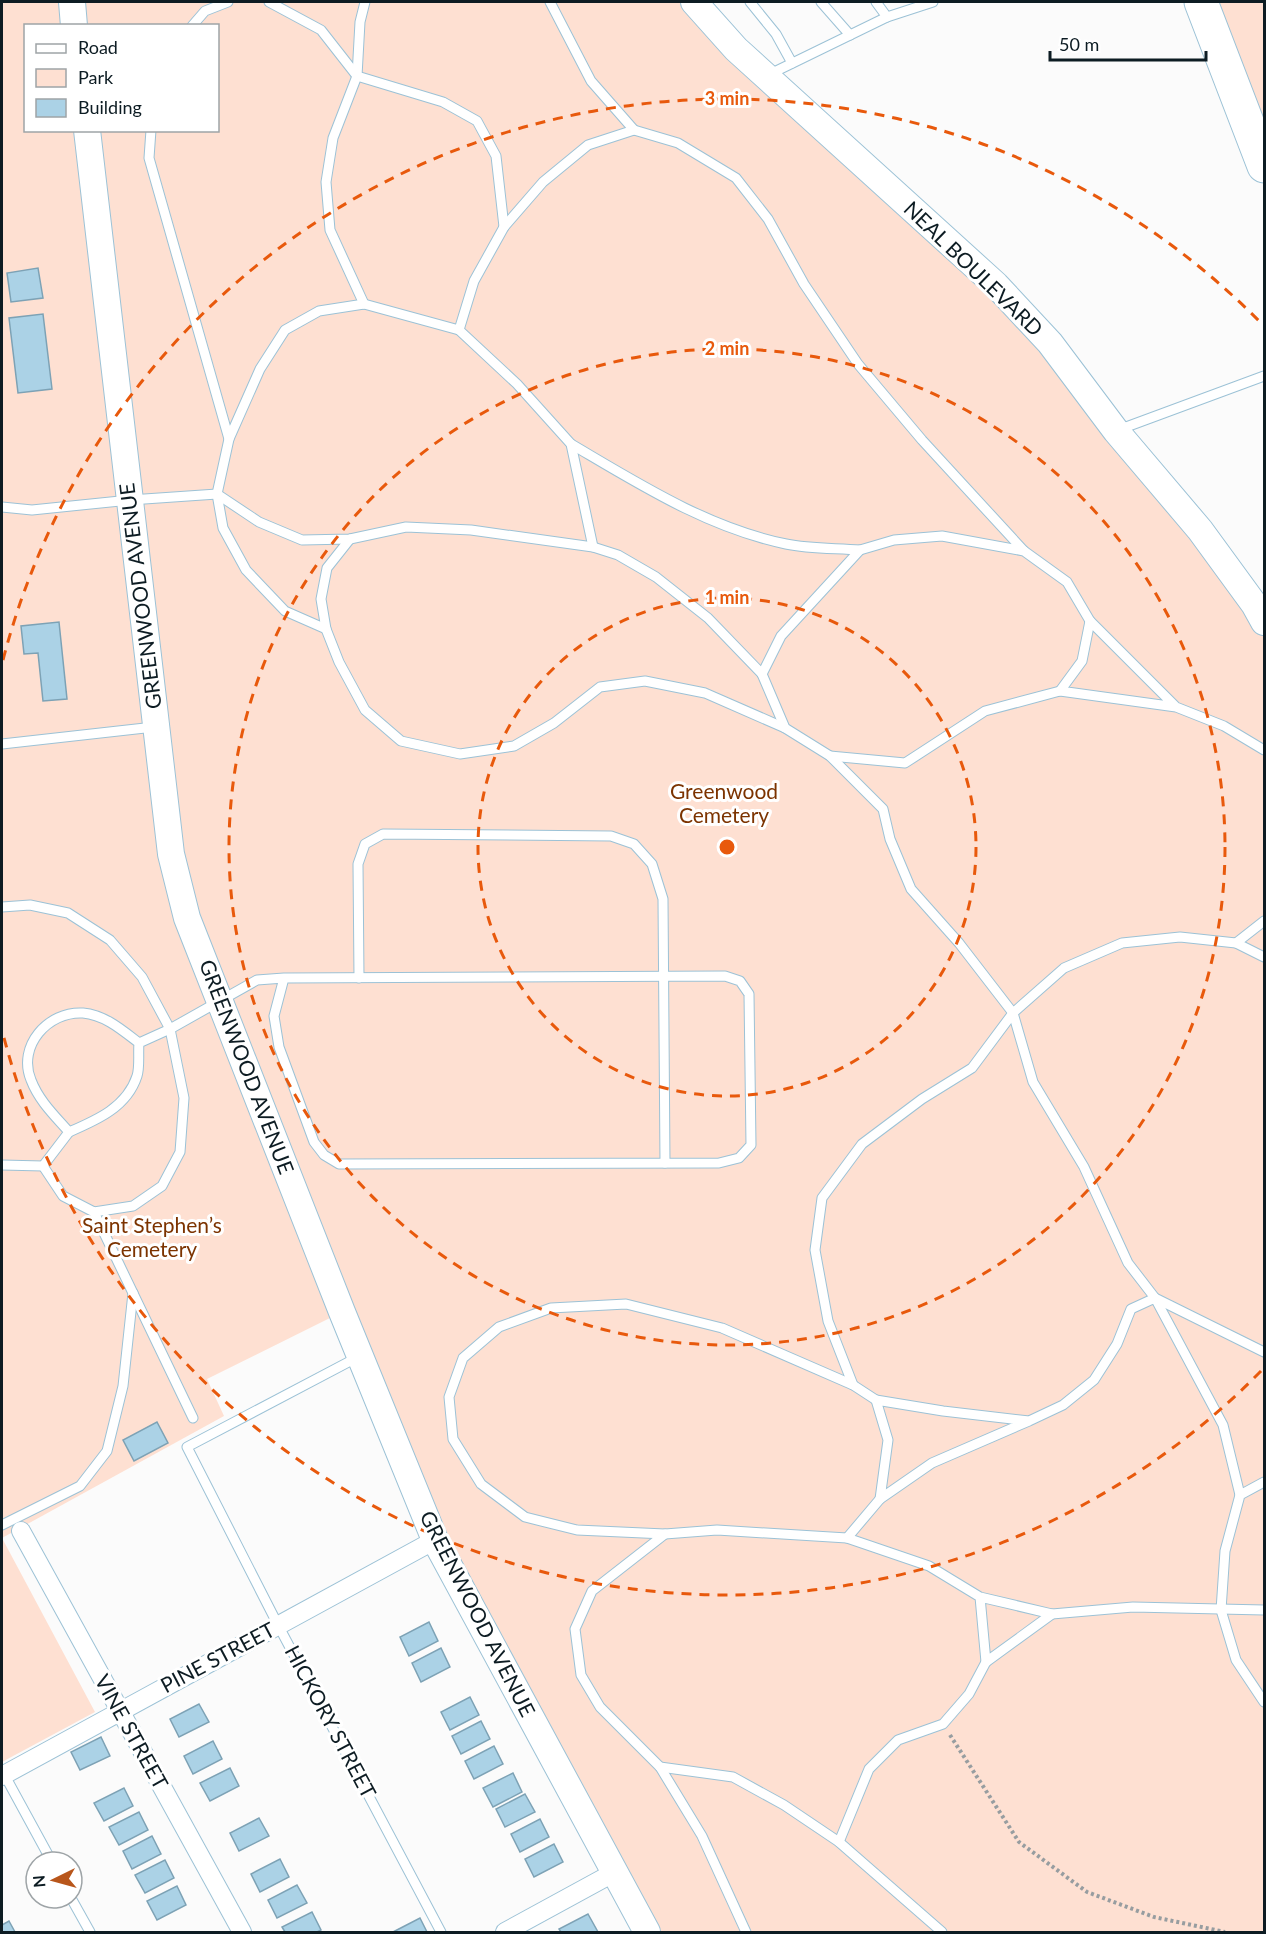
<svg xmlns="http://www.w3.org/2000/svg" width="1266" height="1934" viewBox="0 0 1266 1934" font-family="Lato,sans-serif">
  <style>
    .green { fill: #fee0d2; fill-rule: evenodd }
    .building { fill: #abd2e6; stroke: #7da2b5; stroke-width: 1.5 }
    .lines { fill: none; stroke-linecap: round; stroke-linejoin: round }
    .lane-casing { stroke: #9cc2d6; stroke-width: 11 }
    .street-casing { stroke: #9cc2d6; stroke-width: 20 }
    .secondary-casing { stroke: #9cc2d6; stroke-width: 28 }
    .highway-casing { stroke: #9cc2d6; stroke-width: 35 }
    .path { stroke: #979da0; stroke-width: 4; stroke-dasharray: 3 3; stroke-linecap: butt }
    .lane { stroke: #fff; stroke-width: 9 }
    .street { stroke: #fff; stroke-width: 18 }
    .secondary { stroke: #fff; stroke-width: 26 }
    .highway { stroke: #fff; stroke-width: 33 }
    .ring { fill: none; stroke: #e8590c; stroke-width: 3; stroke-dasharray: 10 8 }
    .labels { text-anchor: middle; stroke-width: 6; stroke-linejoin: round; paint-order: stroke }
    .street-label { font-size: 21px; fill: #0d1c23; stroke: #fff }
    .park-label { font-size: 21px; fill: #7c3300; stroke: #fff }
    .centre { fill: #e8590c; stroke: #fff; stroke-width: 3 }
    .ring-label { font-size: 18px; text-anchor: middle; font-weight: bold; fill: #e8590c; stroke: #fff; stroke-width: 6; stroke-linejoin: round; paint-order: stroke }
  </style>
  <rect width="100%" height="100%" fill="#fbfbfb"/>
  <g class="green">
    <path d="M2 2H694L996 285 1264 622V1932H647L435 1540 342 1312 207 1379 224 1416 2 1538 95 1712 2 1762ZM26 26H218V130H26Z"/>
    <polygon points="1201,2 1264,2 1264,166"/>
  </g>
  <g class="building">
    <polygon points="38,268 43,298 11,302 7,273"/>
    <polygon points="43,314 52,389 18,393 9,318"/>
    <polygon points="59,622 67,699 43,701 38,653 24,654 21,626"/>
    <polygon points="157,1422 168,1443 134,1461 123,1440"/>
    <polygon points="429,1622 438,1641 409,1656 400,1637"/>
    <polygon points="441,1648 450,1667 421,1682 412,1663"/>
    <polygon points="470,1697 479,1715 450,1730 441,1712"/>
    <polygon points="199,1704 209,1722 179,1737 170,1719"/>
    <polygon points="481,1721 490,1739 461,1754 452,1736"/>
    <polygon points="101,1737 110,1756 80,1770 71,1752"/>
    <polygon points="213,1741 222,1759 193,1774 184,1756"/>
    <polygon points="494,1746 503,1764 474,1779 465,1761"/>
    <polygon points="230,1768 239,1786 210,1801 200,1783"/>
    <polygon points="513,1773 522,1792 493,1807 483,1788"/>
    <polygon points="124,1788 133,1806 104,1821 94,1803"/>
    <polygon points="525,1794 535,1812 505,1827 496,1809"/>
    <polygon points="139,1812 148,1830 119,1845 109,1827"/>
    <polygon points="259,1818 269,1836 239,1851 230,1833"/>
    <polygon points="540,1819 549,1837 520,1852 511,1834"/>
    <polygon points="152,1836 161,1854 132,1869 123,1851"/>
    <polygon points="554,1844 563,1862 534,1877 525,1859"/>
    <polygon points="280,1859 289,1877 260,1892 251,1874"/>
    <polygon points="165,1860 174,1878 145,1893 135,1875"/>
    <polygon points="297,1885 307,1903 277,1918 268,1900"/>
    <polygon points="177,1886 186,1905 157,1920 147,1901"/>
    <polygon points="312,1912 321,1930 317,1932 285,1932 282,1927"/>
    <polygon points="588,1914 598,1932 561,1932 559,1929"/>
    <polygon points="420,1918 427,1932 393,1932"/>
    <polygon points="9,1921 15,1932 2,1932 2,1925"/>
  </g>
  <g class="lines">
    <defs>
      <g id="lane">
        <polyline points="269,2 321,30 357,76 443,102 477,121 496,156 504,227"/>
        <polyline points="550,2 591,81 634,130"/>
        <polyline points="750,2 776,34 792,63"/>
        <polyline points="821,2 850,35"/>
        <polyline points="876,2 887,17 933,2"/>
        <polyline points="192,26 205,11 228,2"/>
        <polyline points="768,75 887,17"/>
        <polyline points="151,130 149,158 229,439"/>
        <polyline points="364,304 330,230 326,182 333,138 357,76 360,22 365,2"/>
        <polyline points="459,330 474,281 504,227 543,182 588,145 634,130 678,143 736,178 768,219 804,284 858,364 922,440 1024,551"/>
        <polyline points="1118,430 1264,376"/>
        <path d="M571 444C639 484 708 528 786 544 810 549 836 548 860 550"/>
        <polyline points="2,507 32,510 130,500 217,494 259,522 302,540 350,539 406,527 471,530 593,547 618,555 656,577 708,618 762,674 785,728 830,756 883,809 890,839 911,889 959,943 1013,1013 1033,1082 1084,1167 1128,1263 1155,1298 1264,1352"/>
        <polyline points="350,539 327,568 321,599 326,629 285,611 246,570 223,528 217,494 229,439 260,369 285,330 319,311 364,304 459,330 517,384 571,444 593,547"/>
        <polyline points="326,629 339,662 365,710 401,741 460,754 514,746 554,723 600,687 645,681 705,693 785,728"/>
        <polyline points="762,674 781,636 860,550 894,540 942,536 1024,551 1067,582 1090,621"/>
        <polyline points="1176,707 1090,621 1082,661 1060,691 1176,707 1224,726 1264,750"/>
        <polyline points="2,744 154,727"/>
        <polyline points="830,756 905,763 985,711 1060,691"/>
        <polyline points="2,907 30,905 68,913 110,940 142,977 170,1029 184,1098 180,1152 162,1186 133,1206 94,1212 63,1196 43,1166"/>
        <polyline points="1236,943 1264,921"/>
        <polyline points="359,978 358,864 365,844 383,834 611,836 634,844 652,864 663,899 665,1163"/>
        <path d="M139 1043C138 1053 140 1067 137 1076 127 1107 97 1120 69 1132 55 1116 39 1101 31 1080 17 1046 48 1011 83 1013 105 1015 122 1030 139 1043L170 1029 257 980 284 978 725 976 740 981 749 994 751 1145 739 1158 719 1163 339 1164 324 1155 314 1142 279 1047 274 1016 284 978"/>
        <polyline points="2,1165 43,1166"/>
        <polyline points="43,1166 69,1132"/>
        <polyline points="94,1212 193,1418"/>
        <polyline points="358,1357 187,1447 278,1625 441,1932"/>
        <polyline points="853,1385 828,1321 815,1250 822,1198 862,1144 922,1099 972,1068 1013,1013 1064,968 1122,943 1180,937 1236,943 1264,957"/>
        <polyline points="1029,1421 932,1463 880,1499 888,1440 876,1400 943,1411 1029,1421 1063,1405 1094,1380 1117,1344 1131,1309 1155,1298 1223,1425 1240,1495"/>
        <polyline points="1264,1482 1240,1495 1225,1551 1221,1610 1236,1660 1264,1702"/>
        <polyline points="880,1499 847,1538 929,1566 980,1597 986,1662 1052,1614 980,1597"/>
        <polyline points="2,1525 80,1486 107,1451 123,1386 133,1293"/>
        <polyline points="665,1534 592,1591 575,1629 581,1675 600,1707 660,1767 702,1836 746,1932"/>
        <polyline points="847,1538 717,1530 665,1534 577,1530 525,1517 481,1484 453,1439 449,1397 463,1358 499,1327 551,1308 626,1304 722,1328 853,1385 876,1400"/>
        <polyline points="1052,1614 1133,1607 1264,1610"/>
        <polyline points="660,1767 733,1777 784,1805 839,1842 942,1932"/>
        <polyline points="4,1774 52,1862"/>
        <polyline points="839,1842 869,1769 898,1740 943,1724 969,1694 986,1662"/>
        <polyline points="71,1898 90,1932"/>
      </g>
      <g id="street">
        <polyline points="21,1531 242,1932"/>
        <polyline points="2,1776 435,1540"/>
        <polyline points="505,1932 615,1872"/>
      </g>
      <g id="secondary">
        <polyline points="72,2 74,26"/>
        <polyline points="694,2 736,49 996,285 1050,343 1116,431 1200,530 1254,604 1264,622"/>
        <polyline points="87,130 171,854 187,918 342,1312 435,1540 647,1932"/>
      </g>
      <polyline id="highway" points="1201,2 1264,166"/>
    </defs>
    <use href="#lane" class="lane-casing"/>
    <use href="#street" class="street-casing"/>
    <use href="#secondary" class="secondary-casing"/>
    <use href="#highway" class="highway-casing"/>
    <polyline class="path" points="950,1735 1019,1842 1087,1892 1154,1917 1225,1932"/>
    <use href="#lane" class="lane"/>
    <use href="#street" class="street"/>
    <use href="#secondary" class="secondary"/>
    <use href="#highway" class="highway"/>
  </g>
  <g class="ring">
    <circle cx="727" cy="847" r="249"/>
    <circle cx="727" cy="847" r="498"/>
    <path d="M1261 1371A748 748 0 0 1 3 1034M3 660A748 748 0 0 1 1261 323"/>
  </g>
  <g class="labels">
    <g class="street-label">
      <text transform="translate(973 269) rotate(44)" y="7">NEAL BOULEVARD</text>
      <text transform="translate(141 596) rotate(-97)" y="7">GREENWOOD AVENUE</text>
      <text transform="translate(246 1067) rotate(69)" y="7">GREENWOOD AVENUE</text>
      <text transform="translate(477 1614) rotate(63)" y="7">GREENWOOD AVENUE</text>
      <text transform="translate(218 1658) rotate(-28)" y="7">PINE STREET</text>
      <text transform="translate(330 1722) rotate(62)" y="7">HICKORY STREET</text>
      <text transform="translate(131 1732) rotate(61)" y="7">VINE STREET</text>
    </g>
    <g class="park-label">
      <text x="724" y="799">Greenwood<tspan x="724" dy="24">Cemetery</tspan></text>
      <text x="152" y="1233">Saint Stephen’s<tspan x="152" dy="24">Cemetery</tspan></text>
    </g>
  </g>
  <circle cx="727" cy="847" r="9" class="centre"/>
  <g class="ring-label">
    <text x="727" y="105">3 min</text>
    <text x="727" y="355">2 min</text>
    <text x="727" y="604">1 min</text>
  </g>
  <rect width="1266" height="1934" fill="none" stroke="#0d1c23" stroke-width="6"/>
  <rect x="24" y="24" width="195" height="108" fill="#ffffff" stroke="#9ea4a7" stroke-width="1.5"/>
  <rect x="36" y="44" width="30" height="9" fill="#ffffff" stroke="#9ea4a7" stroke-width="1.5"/>
  <text x="78" y="54" font-size="18" fill="#0d1c23">Road</text>
  <rect x="36" y="69" width="30" height="18" fill="#fee0d2" stroke="#9ea4a7" stroke-width="1.5"/>
  <text x="78" y="84" font-size="18" fill="#0d1c23">Park</text>
  <rect x="36" y="99" width="30" height="18" fill="#abd2e6" stroke="#9ea4a7" stroke-width="1.5"/>
  <text x="78" y="114" font-size="18" fill="#0d1c23">Building</text>
  <g transform="translate(54 1880) rotate(265)"><circle r="28" fill="#ffffff" stroke="#9ea4a7" stroke-width="1.5"/>
  <path d="M0-4.5L10 22L0 15L-10 22Z" fill="#b8561b"/>
  <text y="-9" font-size="16" font-weight="bold" text-anchor="middle" fill="#0d1c23">N</text>
  </g>
  <path d="M1050 51v9h156v-9" fill="none" stroke="#0d1c23" stroke-width="3"/>
  <text x="1059" y="51" font-size="18" fill="#0d1c23" stroke="#ffffff" stroke-width="4.5" paint-order="stroke">50 m</text>
</svg>
